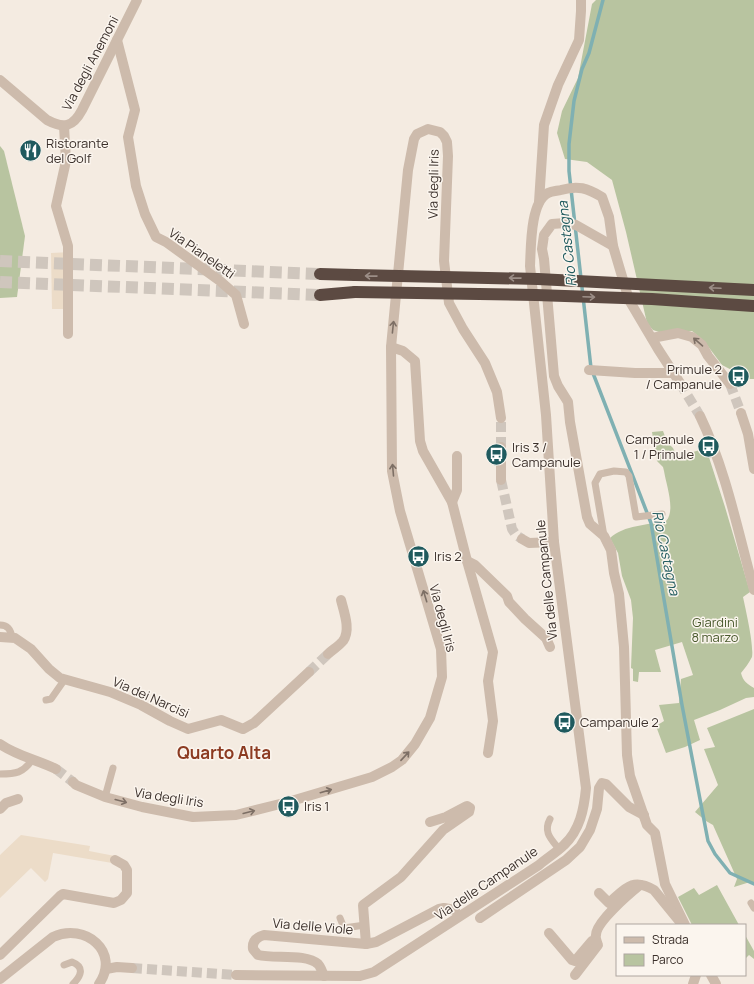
<svg xmlns="http://www.w3.org/2000/svg" width="754" height="984" viewBox="0 0 754 984" font-family="Manrope,sans-serif">
  <style>
    .green { fill: #b8c4a0 }
    .plaza { fill: #ecdcc8 }
    .lines { fill: none; stroke-linecap: round; stroke-linejoin: round }
    .stream { stroke: #7fb0b2; stroke-width: 3.5 }
    .street-tunnel { stroke: #cfc6bd; stroke-width: 10; stroke-dasharray: 10 5; stroke-linecap: butt }
    .highway-tunnel { stroke: #cfc6bd; stroke-width: 12; stroke-dasharray: 12 6; stroke-linecap: butt }
    .lane { stroke: #cdbbac; stroke-width: 7 }
    .street { stroke: #cdbbac; stroke-width: 10 }
    .highway { stroke: #5c4a42; stroke-width: 12 }
    .highway-bridge { stroke: #5c4a42; stroke-width: 12 }
    .oneway { stroke: #9c8e87 }
    .oneway2 { stroke: #7d6f65 }
    .labels { text-anchor: middle; stroke-width: 3; stroke-linejoin: round; paint-order: stroke }
    .street-label { font-size: 13px; fill: #3b302b; stroke: #fbf5ee }
    .poi-label { font-size: 13px; fill: #3b302b; stroke: #fbf5ee; text-anchor: start }
    .park-label { font-size: 13px; fill: #4a5a2e; stroke: #fbf5ee }
    .water-label { font-size: 14px; font-style: italic; fill: #1f5a5e; stroke: #fbf5ee }
    .district-label { font-size: 17px; font-weight: bold; fill: #8c3b22; stroke: #fbf5ee }
  </style>
  <rect width="100%" height="100%" fill="#f4ebe1"/>
  <g class="green">
    <polygon points="596,0 754,0 754,379 749,379 722,365 704,341 692,331 659,332 653,330 647,323 626,232 612,180 587,162 565,159 557,133 562,111 578,78 592,4"/>
    <polygon points="0,146 4,151 25,236 17,297 0,298"/>
    <path d="M663 431 667 442 673 448 677 457 706 448 725 507 750 592 743 597C746 611 754 645 752 657 749 663 745 668 741 673 743 681 747 684 754 688V697L746 698 720 710 694 720 700 740 685 747 666 753 656 726 664 721 659 705 679 703 681 679 693 675 682 642 655 650 661 672H639L638 682 633 681V669L631 668 633 618 631 600 622 576 618 553 610 538C624 525 648 525 666 521 676 511 666 484 664 471L663 467 657 461 652 432Z"/>
    <polygon points="754,709 754,882 750,882 734,887 737,879 713,825 706,821 695,812 718,785 704,749 715,747 707,728"/>
    <polygon points="717,885 739,925 692,925 678,897 694,888 699,895"/>
    <polygon points="745,935 754,951 754,959 749,955 745,959"/>
  </g>
  <g class="plaza">
    <polygon points="71,252 72,309 52,309 51,253"/>
    <polygon points="21,835 90,846 89,851 120,857 118,864 53,853 48,879 45,882 31,868 0,898 0,855"/>
  </g>
  <g class="lines">
    <polyline class="stream" points="603,0 589,53 582,69 574,101 569,144 569,171 591,368 651,523 682,705 708,841 715,854 730,873 754,884"/>
    <g class="street-tunnel">
      <polyline points="680,383 700,416"/>
      <polyline points="730,384 741,413"/>
      <polyline points="501,447 501,418"/>
      <polyline points="501,480 512,529 516,535 522,539"/>
      <polyline points="309,672 328,654"/>
      <polyline points="56,769 73,782"/>
      <polyline points="132,968 236,975"/>
    </g>
    <g class="highway-tunnel">
      <polyline points="0,261 320,274"/>
      <polyline points="0,282 320,295"/>
    </g>
    <g class="lane">
      <polyline points="604,536 595,483 600,474 614,471 626,472 629,476 636,517 662,514"/>
      <path d="M0 625C8 625 11 630 12 638"/>
      <polyline points="46,700 51,699 65,679"/>
      <path d="M0 774C16 774 23 773 32 760"/>
      <polyline points="105,797 113,768"/>
      <path d="M550 819C543 832 551 839 559 849"/>
      <polyline points="751,903 754,908"/>
      <polyline points="340,918 344,928 365,925"/>
      <path d="M64 965 72 962C85 967 81 976 73 984"/>
    </g>
    <g class="street">
      <polyline points="117,40 135,110 128,137 136,186 145,214 156,237 166,242 220,281 236,295 244,324"/>
      <path d="M0 80 47 120C64 129 73 127 82 110L137 0"/>
      <polyline points="64,126 66,161 56,206 68,246 68,334"/>
      <polyline points="539,202 544,125 558,85 579,40 581,11 581,0"/>
      <polyline points="613,246 576,225 565,223 552,224 544,235 542,249 544,259 554,376 558,386 568,402 570,422 587,517 590,524 604,536 611,550 614,573 619,594 624,647 627,755 630,776 647,825 655,833 665,884 685,925"/>
      <polyline points="652,338 678,333 692,337 702,345 708,356 730,384"/>
      <polyline points="391,347 403,351 415,361 420,441 423,451 452,502 467,561 493,652 488,681 493,721 488,753"/>
      <polyline points="589,370 635,373 673,373"/>
      <polyline points="741,413 748,434 754,469"/>
      <path d="M700 416C726 470 738 532 754 590"/>
      <polyline points="501,447 501,480"/>
      <polyline points="452,502 457,490 457,456"/>
      <polyline points="522,539 529,543 554,542"/>
      <polyline points="467,561 475,565 507,596 509,602 525,619 546,638 550,647"/>
      <polyline points="0,637 15,638 31,649 49,669 60,678 110,692 141,705 170,721 188,729 221,720 243,729 254,723 309,672"/>
      <path d="M328 654C332 650 339 646 343 641 351 630 344 612 341 600"/>
      <path d="M0 744C17 756 38 760 56 769"/>
      <polyline points="73,782 76,785 105,797 142,807 193,817 236,815 288,802 372,777 392,767 402,760 415,744 430,718 442,677 441,649 400,511 392,471 391,347 408,170 414,139 417,134 428,129 440,132 444,136 447,142 448,156 444,261 449,303 463,329 485,363 497,392 501,418"/>
      <polyline points="0,809 6,803 18,799"/>
      <polyline points="430,822 446,817 465,807 467,806 470,808 469,812 443,830 401,877 363,905 366,944 376,942 439,909 444,908 455,910"/>
      <path d="M599 893 609 903C625 889 632 877 654 890L681 923"/>
      <polyline points="480,918 566,860 580,847 590,830 597,809 599,788 602,783 606,784 629,807 644,815"/>
      <polyline points="549,933 572,960 575,961 592,941"/>
      <polyline points="0,955 60,896 63,894 114,903 121,900 127,893 127,870 124,865 115,860"/>
      <polyline points="106,969 117,967 132,968"/>
      <path d="M236 975 360 976 374 972 539 865C547 858 557 852 564 845 580 830 584 809 586 788L554 542 546 415 530 266C531 248 530 202 548 193 552 191 557 191 561 190 578 185 587 188 602 197L609 217 613 246 629 300 658 349 680 383"/>
      <path d="M575 975 598 945C597 942 595 938 596 935 596 922 629 894 640 885"/>
      <polyline points="711,975 716,984"/>
      <path d="M324 976C322 972 321 967 318 964 306 953 274 959 258 955L253 949C252 941 257 937 264 935L366 944"/>
      <path d="M0 979 53 937C85 922 121 952 99 984"/>
      <polyline points="693,984 696,975"/>
    </g>
    <g class="highway">
      <polyline points="320,274 355,275"/>
      <polyline points="320,295 355,292"/>
    </g>
    <g class="highway-bridge">
      <polyline points="355,275 538,279 754,290"/>
      <polyline points="355,292 536,295 652,299 753,306"/>
    </g>
  </g>
  <defs><path id="oneway-shaft" d="M-6 0H5M1.5-3L5.5 0L1.5 3" fill="none" stroke-width="1.6" stroke-linecap="round" stroke-linejoin="round"/></defs>
  <g class="oneway">
    <use href="#oneway-shaft" transform="translate(371 276) rotate(-179)"/>
    <use href="#oneway-shaft" transform="translate(515 278) rotate(-179)"/>
    <use href="#oneway-shaft" transform="translate(715 288) rotate(-177)"/>
    <use href="#oneway-shaft" transform="translate(589 297) rotate(2)"/>
  </g>
  <g class="oneway2">
    <use href="#oneway-shaft" transform="translate(393 327) rotate(-84)"/>
    <use href="#oneway-shaft" transform="translate(698 342) rotate(-139)"/>
    <use href="#oneway-shaft" transform="translate(393 470) rotate(-95)"/>
    <use href="#oneway-shaft" transform="translate(425 596) rotate(-107)"/>
    <use href="#oneway-shaft" transform="translate(405 756) rotate(-47)"/>
    <use href="#oneway-shaft" transform="translate(326 791) rotate(-16)"/>
    <use href="#oneway-shaft" transform="translate(121 801) rotate(15)"/>
    <use href="#oneway-shaft" transform="translate(249 812) rotate(-14)"/>
  </g>
  <defs>
    <symbol id="restaurant-disc" viewBox="-11 -11 22 22"><circle r="9.5" fill="#1f5a5e" stroke="#fbf5ee"/><path d="M-5-6h1v4h1v-4h1v4h1v-4h1v5L-1.5 .5V6h-2V.5L-5-1ZM5-6V6H3V1.5H1.5Q1.5-4 5-6Z" fill="#fff"/></symbol>
    <symbol id="bus-disc" viewBox="-11 -11 22 22"><circle r="9.5" fill="#1f5a5e" stroke="#fbf5ee"/><path d="M-5-6H5V4H4V6H2V4H-2V6H-4V4H-5ZM-3.5-4V0h7V-4ZM-3.5 1.2v1.5H-2V1.2ZM2 1.2v1.5H3.5V1.2Z" fill="#fff"/></symbol>
  </defs>
  <g fill-rule="evenodd">
    <use href="#restaurant-disc" x="18" y="138" width="25" height="25"/>
    <use href="#bus-disc" x="726" y="364" width="25" height="25"/>
    <use href="#bus-disc" x="696" y="434" width="25" height="25"/>
    <use href="#bus-disc" x="484" y="442" width="25" height="25"/>
    <use href="#bus-disc" x="406" y="544" width="25" height="25"/>
    <use href="#bus-disc" x="552" y="710" width="25" height="25"/>
    <use href="#bus-disc" x="276" y="794" width="25" height="25"/>
  </g>
  <g class="labels">
    <g class="street-label">
      <text transform="translate(90 63) rotate(-62)" y="5">Via degli Anemoni</text>
      <text transform="translate(433 184) rotate(-89)" y="5">Via degli Iris</text>
      <text transform="translate(202 253) rotate(35)" y="5">Via Pianeletti</text>
      <text transform="translate(546 580) rotate(-96)" y="5">Via delle Campanule</text>
      <text transform="translate(443 618) rotate(75)" y="5">Via degli Iris</text>
      <text transform="translate(151 697) rotate(24)" y="5">Via dei Narcisi</text>
      <text transform="translate(169 797) rotate(9)" y="5">Via degli Iris</text>
      <text transform="translate(486 883) rotate(-34)" y="5">Via delle Campanule</text>
      <text transform="translate(313 926) rotate(5)" y="5">Via delle Viole</text>
    </g>
    <g class="poi-label">
      <text x="46" y="148">Ristorante<tspan x="46" dy="15">del Golf</tspan></text>
      <text x="722" y="374" text-anchor="end">Primule 2<tspan x="722" dy="15">/ Campanule</tspan></text>
      <text x="694" y="444" text-anchor="end">Campanule<tspan x="694" dy="15">1 / Primule</tspan></text>
      <text x="512" y="452">Iris 3 /<tspan x="512" dy="15">Campanule</tspan></text>
      <text x="434" y="561">Iris 2</text>
      <text x="580" y="727">Campanule 2</text>
      <text x="304" y="811">Iris 1</text>
    </g>
    <g class="park-label">
      <text x="715" y="627">Giardini<tspan x="715" dy="15">8 marzo</tspan></text>
    </g>
    <g class="water-label">
      <text transform="translate(567 244) rotate(-96)" y="5">Rio Castagna</text>
      <text transform="translate(666 553) rotate(78)" y="5">Rio Castagna</text>
    </g>
    <g class="district-label">
      <text x="224" y="759">Quarto Alta</text>
    </g>
  </g>
  <rect x="616" y="924" width="130" height="52" fill="#fbf5ee" stroke="#aea6a0"/>
  <rect x="624" y="937" width="20" height="6" fill="#cdbbac" stroke="#aea6a0"/>
  <text x="652" y="944" font-size="12" fill="#3b302b">Strada</text>
  <rect x="624" y="954" width="20" height="12" fill="#b8c4a0" stroke="#aea6a0"/>
  <text x="652" y="964" font-size="12" fill="#3b302b">Parco</text>
</svg>
